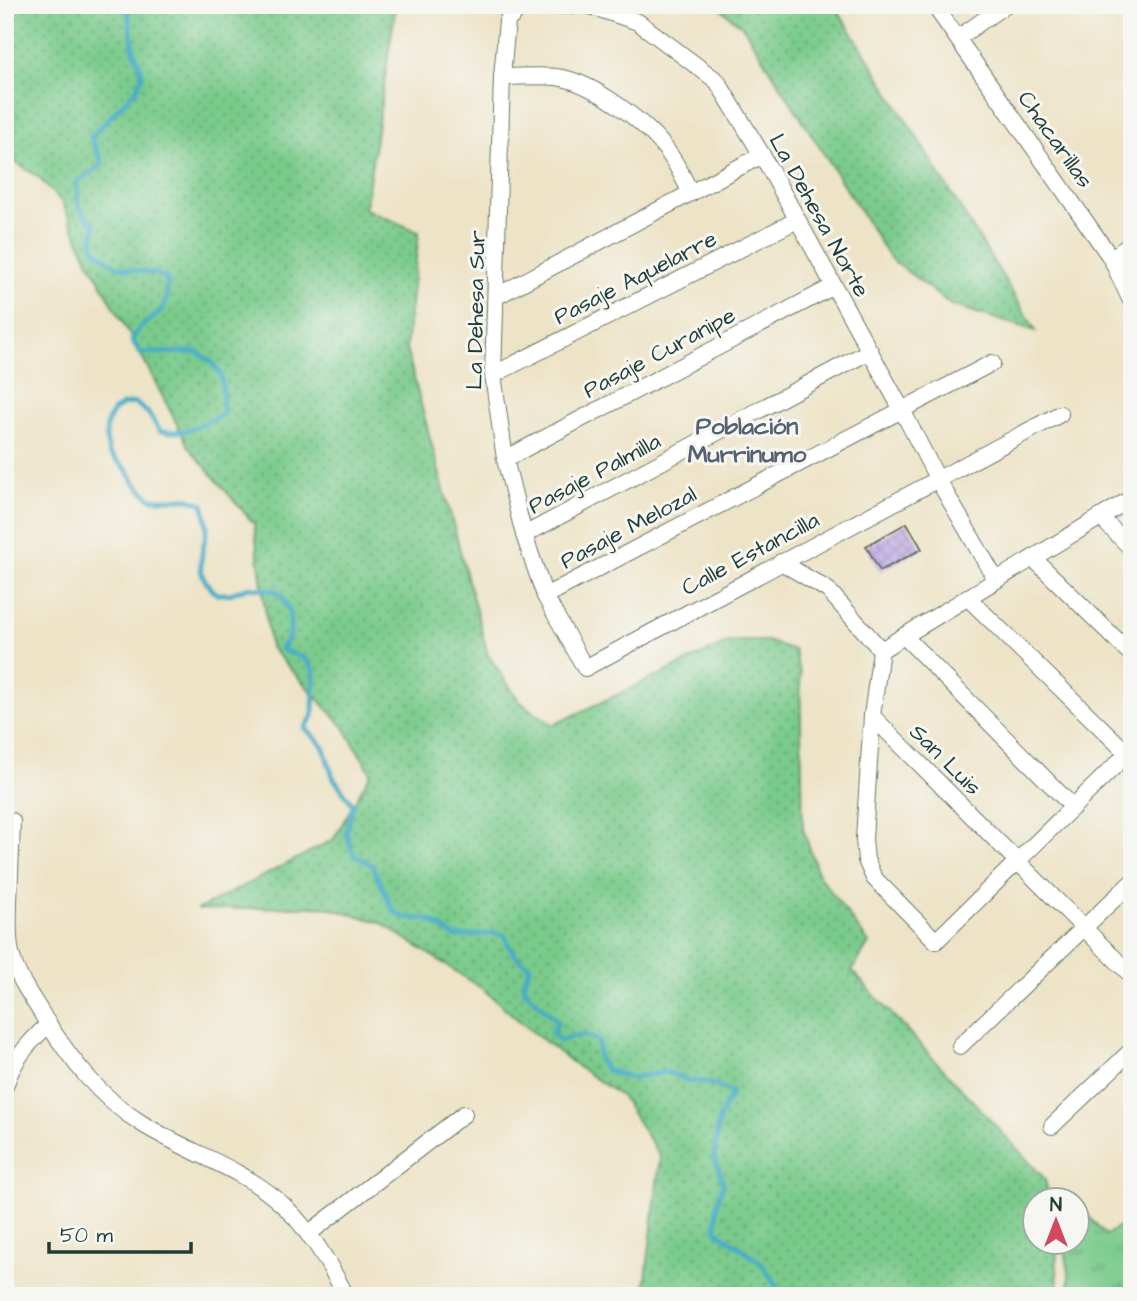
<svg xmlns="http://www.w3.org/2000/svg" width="1137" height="1301" viewBox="0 0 1137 1301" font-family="'Architects Daughter',sans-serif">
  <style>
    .grass { fill: url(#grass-dots); stroke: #4c8460; stroke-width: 2 }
    .park { fill: url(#park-tufts); stroke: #4c8460; stroke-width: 2 }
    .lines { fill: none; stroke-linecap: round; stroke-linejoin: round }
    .stream { stroke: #46acc6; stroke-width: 5 }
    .building { fill: url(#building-cross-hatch) }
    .minor-casing { stroke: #677767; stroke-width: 18 }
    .minor { stroke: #fff; stroke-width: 16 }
    .labels { text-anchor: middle; stroke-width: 6; stroke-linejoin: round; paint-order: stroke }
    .street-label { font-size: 23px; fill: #1f3d34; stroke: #f6f6f2 }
    .neighbourhood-label { font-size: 24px; font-weight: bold; fill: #556071; stroke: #f6f6f2 }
  </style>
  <defs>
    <pattern id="grass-dots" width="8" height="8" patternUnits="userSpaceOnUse" patternTransform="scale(1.75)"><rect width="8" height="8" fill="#79ca8b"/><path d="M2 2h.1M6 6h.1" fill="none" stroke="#63a572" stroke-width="1.8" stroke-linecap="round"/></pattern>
    <pattern id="park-tufts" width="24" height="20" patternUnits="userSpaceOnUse" patternTransform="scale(1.75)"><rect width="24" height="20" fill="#79ca8b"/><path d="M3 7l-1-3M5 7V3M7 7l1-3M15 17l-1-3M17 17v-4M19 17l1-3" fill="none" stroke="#63a572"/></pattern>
    <pattern id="building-cross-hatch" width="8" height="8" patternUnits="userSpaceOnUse" patternTransform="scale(1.75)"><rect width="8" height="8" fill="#baa2e3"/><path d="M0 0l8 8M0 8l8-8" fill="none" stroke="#9785b9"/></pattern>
  </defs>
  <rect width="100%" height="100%" fill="#f6f6f2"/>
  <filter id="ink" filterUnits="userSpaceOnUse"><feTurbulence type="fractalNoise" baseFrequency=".0143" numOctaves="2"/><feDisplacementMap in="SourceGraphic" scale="14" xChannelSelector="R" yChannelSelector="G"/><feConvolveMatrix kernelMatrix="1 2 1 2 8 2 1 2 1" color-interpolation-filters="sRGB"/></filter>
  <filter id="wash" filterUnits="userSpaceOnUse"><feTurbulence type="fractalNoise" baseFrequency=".00686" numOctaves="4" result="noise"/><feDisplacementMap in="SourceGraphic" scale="28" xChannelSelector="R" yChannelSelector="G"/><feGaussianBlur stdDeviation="1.57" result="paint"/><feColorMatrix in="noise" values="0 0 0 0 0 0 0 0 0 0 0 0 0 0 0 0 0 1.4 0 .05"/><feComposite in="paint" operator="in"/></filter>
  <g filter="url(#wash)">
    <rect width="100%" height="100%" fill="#ede3c6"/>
    <g class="grass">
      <polygon points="5,5 396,5 365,209 419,232 406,348 488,655 520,702 553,725 731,641 767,641 794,650 800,672 803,828 818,874 869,943 852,971 1045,1179 1049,1199 1036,1200 1036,1242 1056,1242 1058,1291 1055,1296 644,1296 660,1157 622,1097 571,1062 524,1025 484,990 380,922 322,906 197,910 333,840 371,773 343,726 270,647 254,524 190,449 140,353 87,258 62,202 38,177 5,156"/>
      <polygon points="716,5 834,5 860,45 1036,331 951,305 890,258 743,27"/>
    </g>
    <polygon class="park" points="1078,1205 1106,1235 1121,1225 1132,1238 1132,1296 1069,1296 1069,1275 1064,1242 1078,1242"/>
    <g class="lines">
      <path class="stream" d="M133 5 128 12 134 51 140 65 142 77 136 90 91 137C94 148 100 153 102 165L77 182C77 206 77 208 95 225L93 239 94 248C101 254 108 262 117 266 133 272 151 270 167 278 167 289 168 303 160 312 147 325 141 320 132 341L140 353 197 352 212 362 221 375 223 394V414C201 426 185 435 160 431L148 413 135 403 122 405 114 410 107 423 106 438 109 453 128 471 134 482 151 499H190L203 504C205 511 207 520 207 527 204 556 190 571 217 594H230L249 587 276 591 283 598 290 613V635L281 649 305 659 314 671 313 716 305 728 323 746 333 777 353 805 346 833 354 855 372 865 394 912 406 918 427 919 442 928 455 937 494 933 504 935 514 954 530 967 524 980 525 991 558 1022 552 1033 560 1041C577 1035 582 1032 598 1041L599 1058 606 1070 632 1078 667 1072 690 1081 709 1083 732 1092 719 1118 714 1155 723 1183 717 1205 716 1230 762 1264 779 1291 786 1296"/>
    </g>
    <g id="blocks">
      <polygon class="building" points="907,523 922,549 880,571 866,546"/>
    </g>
  </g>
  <g filter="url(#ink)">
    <use href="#blocks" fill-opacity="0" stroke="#677767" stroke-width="2"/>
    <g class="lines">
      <defs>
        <g id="minor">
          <polyline points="934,5 1111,258 1132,303"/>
          <polyline points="958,38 1005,5"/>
          <path d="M502 77C520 77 539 75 556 77 593 81 650 125 670 155 678 166 684 180 691 193"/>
          <polyline points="1111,258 1132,244"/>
          <polyline points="497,296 762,155"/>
          <polyline points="493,375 797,220"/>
          <polyline points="505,459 834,286"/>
          <polyline points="1100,517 1132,549"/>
          <polyline points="524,535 870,351"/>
          <polyline points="1033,558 1132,655"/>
          <polyline points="781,562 828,590 881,650 872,716 1132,976"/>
          <polyline points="996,580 937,478 902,410 762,155 717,81 638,22 587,5 523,6 507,21 502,77 493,375 505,459 524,535 545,596 585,668 1060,414"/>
          <polyline points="545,596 992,363"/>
          <polyline points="967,597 1127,753"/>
          <polyline points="904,636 1073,807"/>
          <polyline points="881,650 1132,498"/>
          <polyline points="872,716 864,839 866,860 874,878 936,941 1132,749"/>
          <path d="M12 821C11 848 10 874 9 901 9 918 7 936 11 953 16 977 33 998 45 1019 71 1060 99 1097 141 1123 183 1150 236 1166 275 1198 306 1223 328 1261 346 1296"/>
          <polyline points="960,1046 1132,882"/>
          <path d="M5 1087C12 1061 29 1042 49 1024"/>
          <polyline points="1052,1126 1132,1050"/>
          <polyline points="308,1234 464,1114"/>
        </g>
      </defs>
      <use href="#minor" class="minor-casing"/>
      <use href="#minor" class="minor"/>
    </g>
  </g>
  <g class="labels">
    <g class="street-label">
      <text transform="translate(1056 139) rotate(55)" y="8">Chacarillas</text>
      <text transform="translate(820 215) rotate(61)" y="8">La Dehesa Norte</text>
      <text transform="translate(635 277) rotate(-27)" y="8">Pasaje Aquelarre</text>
      <text transform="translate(475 310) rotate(-89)" y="8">La Dehesa Sur</text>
      <text transform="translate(659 352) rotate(-28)" y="8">Pasaje Curanipe</text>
      <text transform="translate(594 473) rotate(-28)" y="8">Pasaje Palmilla</text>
      <text transform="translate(628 527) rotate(-28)" y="8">Pasaje Melozal</text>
      <text transform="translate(750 553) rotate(-28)" y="8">Calle Estancilla</text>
      <text transform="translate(946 759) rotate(45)" y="8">San Luis</text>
    </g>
    <g class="neighbourhood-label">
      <text x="747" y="434">Población<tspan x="747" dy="28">Murrinumo</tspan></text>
    </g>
  </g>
  <rect width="1137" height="1301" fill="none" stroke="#f6f6f2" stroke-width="28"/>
  <g transform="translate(1056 1221)"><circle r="33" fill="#f6f6f2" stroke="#a0aca6" stroke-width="2"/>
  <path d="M0-5L12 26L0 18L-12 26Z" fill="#d1495b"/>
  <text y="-10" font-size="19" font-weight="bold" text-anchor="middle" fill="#1f3d34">N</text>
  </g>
  <path d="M49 1242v10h142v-10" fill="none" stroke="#1f3d34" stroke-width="3.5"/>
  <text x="60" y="1242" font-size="21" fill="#1f3d34" stroke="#f6f6f2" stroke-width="5" paint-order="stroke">50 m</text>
</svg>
